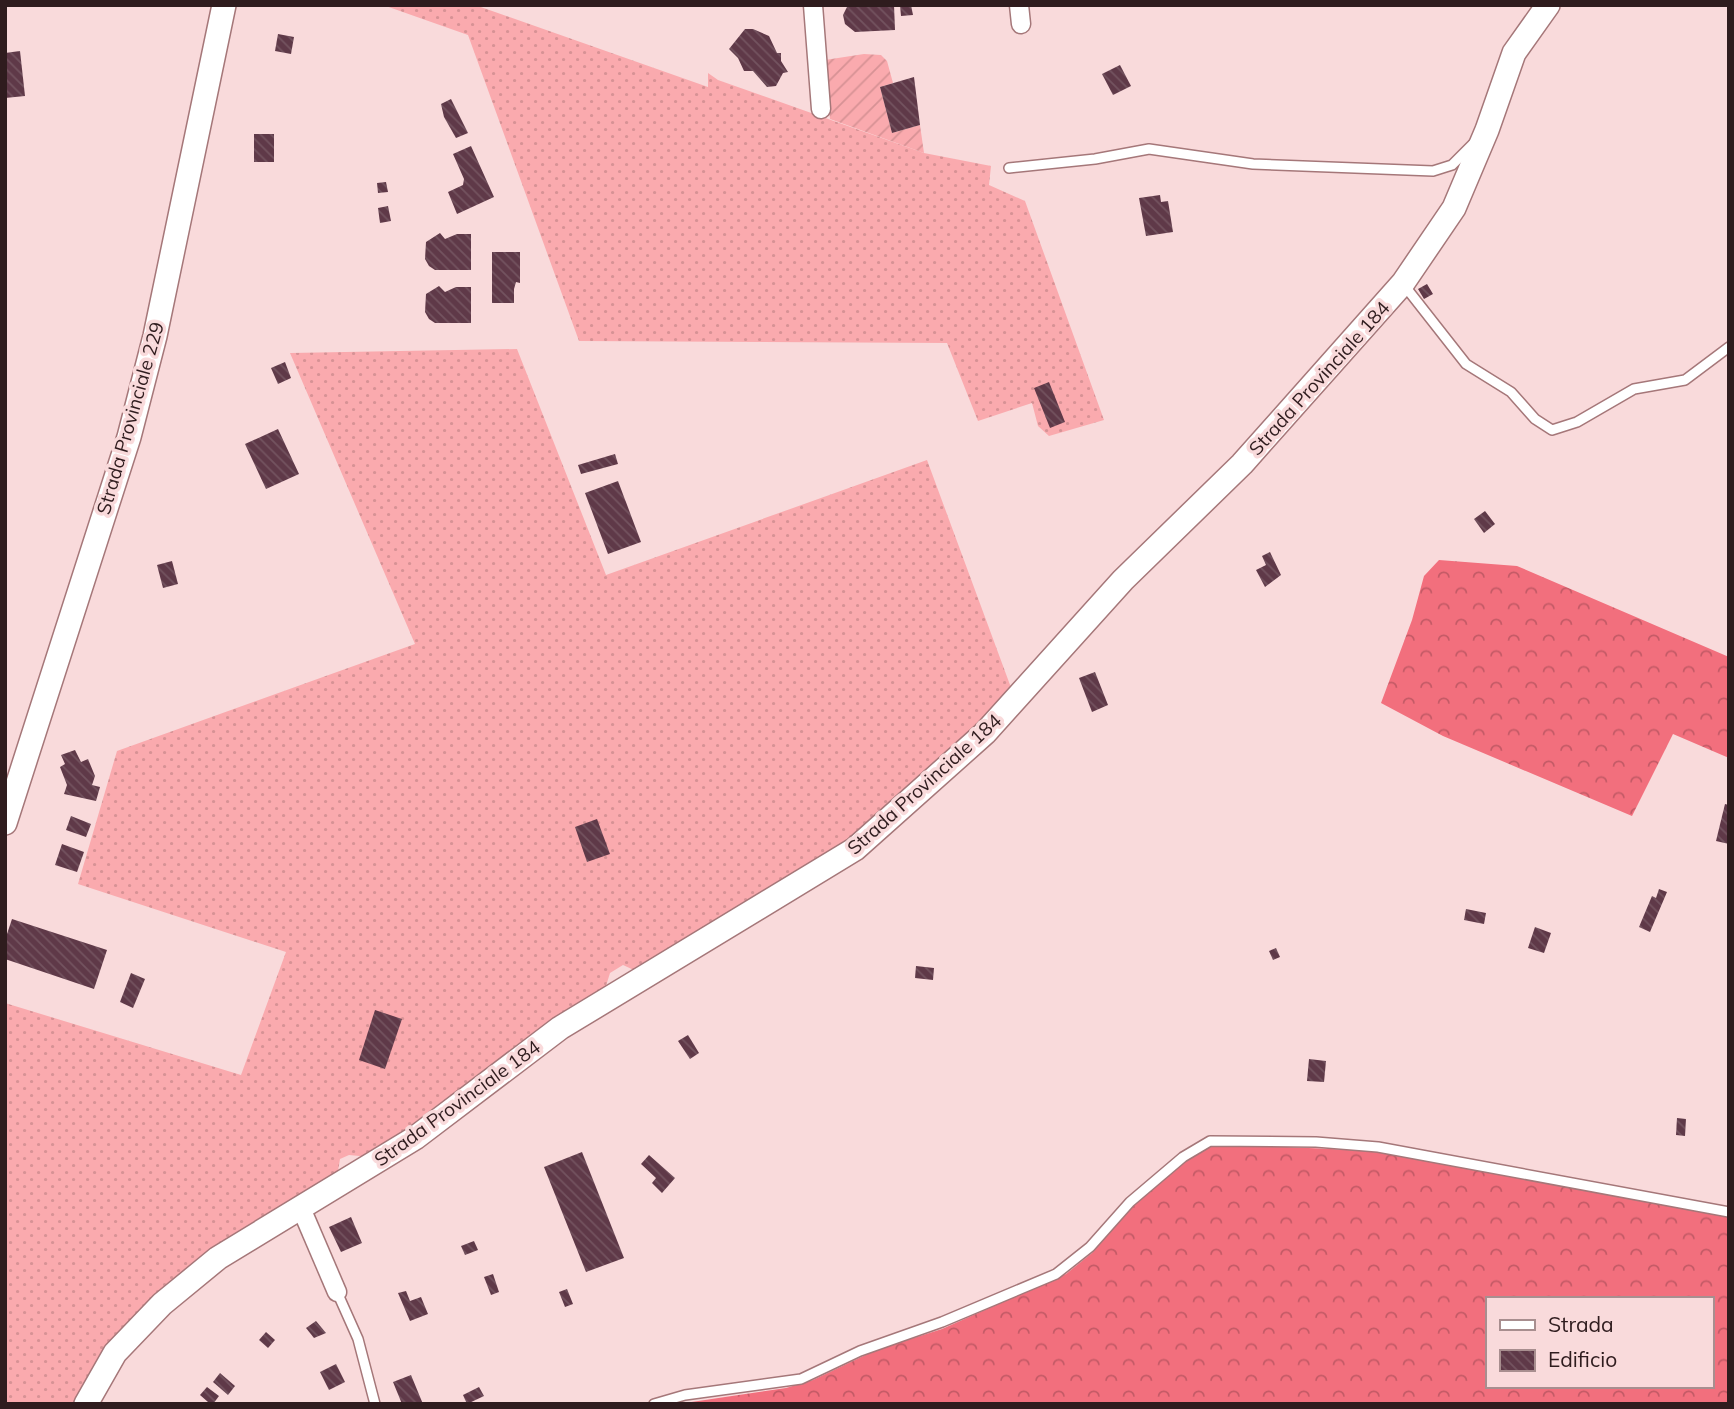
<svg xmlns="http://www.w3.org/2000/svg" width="1734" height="1409" viewBox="0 0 1734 1409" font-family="Mulish,sans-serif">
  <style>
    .grass { fill: url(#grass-dots) }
    .forest { fill: url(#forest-crowns); fill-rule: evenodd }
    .garden { fill: url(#garden-furrows) }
    .building { fill: url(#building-back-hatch) }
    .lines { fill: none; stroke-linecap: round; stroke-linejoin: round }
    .service-casing { stroke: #a57779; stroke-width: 12 }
    .minor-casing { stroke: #a57779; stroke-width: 21 }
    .tertiary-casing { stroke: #a57779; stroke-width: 26 }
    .service { stroke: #fff; stroke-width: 9 }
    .minor { stroke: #fff; stroke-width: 18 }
    .tertiary { stroke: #fff; stroke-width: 23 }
    .labels { text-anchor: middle; stroke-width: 7; stroke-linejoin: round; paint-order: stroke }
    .street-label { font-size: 19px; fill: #2f1c1e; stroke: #f9dadb }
  </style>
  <defs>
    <pattern id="grass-dots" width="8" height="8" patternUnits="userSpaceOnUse" patternTransform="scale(1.75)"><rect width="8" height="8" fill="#faaaae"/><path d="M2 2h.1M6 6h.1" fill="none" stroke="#d79295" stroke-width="1.8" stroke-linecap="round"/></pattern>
    <pattern id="forest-crowns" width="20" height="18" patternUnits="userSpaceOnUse" patternTransform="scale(1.75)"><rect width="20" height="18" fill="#f26f7d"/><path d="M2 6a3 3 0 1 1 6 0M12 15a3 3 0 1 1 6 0" fill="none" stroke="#c45a66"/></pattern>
    <pattern id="garden-furrows" width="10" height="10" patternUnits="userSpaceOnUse" patternTransform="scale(1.75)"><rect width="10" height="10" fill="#faaaae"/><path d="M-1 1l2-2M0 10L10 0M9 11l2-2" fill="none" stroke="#d79295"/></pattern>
    <pattern id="building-back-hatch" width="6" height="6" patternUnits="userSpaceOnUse" patternTransform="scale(1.75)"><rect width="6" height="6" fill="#5f3948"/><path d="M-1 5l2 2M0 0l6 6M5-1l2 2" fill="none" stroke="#73535f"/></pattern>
  </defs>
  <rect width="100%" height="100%" fill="#f9dadb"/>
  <g class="grass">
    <polygon points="383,5 475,5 708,87 708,73 718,80 924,153 991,166 989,185 1025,201 1104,420 1049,436 1038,426 1032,403 978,421 947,343 579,341 468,35"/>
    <polygon points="517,349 606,575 927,460 1013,693 853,841 636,971 623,965 610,973 605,989 370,1157 349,1155 340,1159 337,1177 211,1250 178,1276 150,1302 79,1404 5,1404 5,1003 241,1075 286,952 78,884 117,751 415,644 290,353"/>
  </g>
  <g class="forest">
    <polygon points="1439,560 1517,566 1729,657 1729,758 1673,734 1632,816 1443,736 1381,703 1412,620 1424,576"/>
    <path d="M1220 1144 1375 1151 1729 1217V1404H678L786 1388 813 1380 876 1350 942 1329 1066 1274 1092 1253 1131 1208 1182 1164 1205 1149ZM1487 1299H1711V1386H1487Z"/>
  </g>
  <polygon class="garden" points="864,54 881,55 887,61 893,83 880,87 892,133 920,125 924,153 830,119 825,60"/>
  <g class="building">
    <polygon points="848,5 894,5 895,30 855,32 845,24 843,15"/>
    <polygon points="900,5 911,5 913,15 901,16"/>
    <polygon points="745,29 753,29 769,36 777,53 781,53 781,61 788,72 783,73 776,86 767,87 753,71 744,71 738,58 729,49"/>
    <polygon points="278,34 294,37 291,54 275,51"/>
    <polygon points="20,51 25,96 5,98 5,53"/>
    <polygon points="1120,65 1131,86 1113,95 1102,74"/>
    <polygon points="914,77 920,125 892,133 880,87"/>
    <polygon points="451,99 468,133 456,138 444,117 441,104"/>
    <rect x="254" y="134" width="20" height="28"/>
    <polygon points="471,146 494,197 457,214 448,192 463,185 464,179 453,154"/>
    <polygon points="386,182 388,192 378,193 377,183"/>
    <polygon points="1160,195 1161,202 1168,201 1173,232 1146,236 1139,198"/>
    <polygon points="388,206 391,221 380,223 378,208"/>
    <polygon points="440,233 445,239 457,234 471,234 471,270 435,270 429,266 425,259 426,242"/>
    <polygon points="492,252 520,252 520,283 516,282 514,289 514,303 492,303"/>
    <polygon points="1427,284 1433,294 1424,299 1418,289"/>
    <polygon points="439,286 445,292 456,287 471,287 471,323 435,323 429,319 425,312 426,294"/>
    <polygon points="285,362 291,378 278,384 271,368"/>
    <polygon points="1049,382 1065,422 1050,428 1034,388"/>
    <polygon points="278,429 299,474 266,489 245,444"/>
    <polygon points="615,454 618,464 581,474 578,465"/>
    <polygon points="618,481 641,542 608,554 585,493"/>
    <polygon points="1485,511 1495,524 1484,533 1474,519"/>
    <polygon points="1270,552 1281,575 1265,587 1256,570 1266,565 1262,556"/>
    <polygon points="172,561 178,584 163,588 157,565"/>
    <polygon points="1095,672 1108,705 1092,712 1079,678"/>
    <polygon points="75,750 81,762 88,759 95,776 92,785 100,787 96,801 64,794 67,785 60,767 65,764 61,755"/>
    <polygon points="1725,804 1729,805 1729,844 1716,841"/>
    <polygon points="71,816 91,824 86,837 66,830"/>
    <polygon points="597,819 610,854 587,862 575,827"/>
    <polygon points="62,844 84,852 77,872 55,865"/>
    <polygon points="1659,889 1667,892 1650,932 1639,927 1652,896 1656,898"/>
    <polygon points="1466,909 1486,913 1484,924 1464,920"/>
    <polygon points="12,919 107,950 94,989 5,959 5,940"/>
    <polygon points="1535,927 1551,933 1544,953 1528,948"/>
    <polygon points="1276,948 1280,957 1273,960 1269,951"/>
    <polygon points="916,966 934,968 933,980 915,978"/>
    <polygon points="131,973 145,979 133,1008 120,1002"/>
    <polygon points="375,1010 402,1019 385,1069 359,1060"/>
    <polygon points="688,1035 699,1053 690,1059 678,1041"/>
    <polygon points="1309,1059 1326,1061 1324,1082 1307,1081"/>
    <polygon points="1677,1118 1686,1119 1685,1136 1676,1135"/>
    <polygon points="582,1152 624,1258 586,1272 544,1167"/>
    <polygon points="649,1155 675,1178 662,1193 652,1183 656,1178 641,1164"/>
    <polygon points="351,1217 362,1243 341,1252 329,1227"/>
    <polygon points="474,1241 478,1250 465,1255 461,1246"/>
    <polygon points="493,1274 499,1292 491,1295 484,1277"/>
    <polygon points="567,1289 573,1304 565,1307 559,1292"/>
    <polygon points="406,1291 410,1301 421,1297 428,1314 410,1321 398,1293"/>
    <polygon points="316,1321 326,1333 314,1338 306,1328"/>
    <polygon points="266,1332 275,1340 268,1348 259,1340"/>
    <polygon points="336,1364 345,1382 329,1390 320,1372"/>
    <polygon points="220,1373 235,1386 228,1395 213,1382"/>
    <polygon points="411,1375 418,1392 423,1404 402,1404 393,1382"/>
    <polygon points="207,1387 219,1396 213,1404 206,1404 208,1402 200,1395"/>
    <polygon points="479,1387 484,1396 467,1404 463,1395"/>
  </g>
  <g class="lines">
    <defs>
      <g id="service">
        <polyline points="1009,168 1095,159 1149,149 1253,164 1433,171 1452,165 1474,143"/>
        <polyline points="1404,285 1466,364 1511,392 1535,419 1552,430 1577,422 1634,389 1685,380 1729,347"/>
        <polyline points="337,1292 358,1339 375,1404"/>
        <polyline points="654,1404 685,1395 801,1379 860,1351 942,1322 1056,1274 1090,1247 1130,1202 1183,1157 1210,1141 1316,1142 1378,1147 1729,1212"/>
      </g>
      <g id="minor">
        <polyline points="813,5 821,109"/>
        <polyline points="1019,5 1021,24"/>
        <polyline points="301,1208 337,1292"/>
      </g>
      <g id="tertiary">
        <polyline points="5,823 129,437 155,336 224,5"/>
        <polyline points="86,1404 115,1353 162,1304 218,1258 415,1138 560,1028 855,849 985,733 1123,580 1242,464 1403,283 1454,208 1487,130 1514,53 1548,5"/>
      </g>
    </defs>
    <use href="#service" class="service-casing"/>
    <use href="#minor" class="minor-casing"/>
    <use href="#tertiary" class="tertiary-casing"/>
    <use href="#service" class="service"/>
    <use href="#minor" class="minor"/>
    <use href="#tertiary" class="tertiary"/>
  </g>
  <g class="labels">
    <g class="street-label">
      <text transform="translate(1319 378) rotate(-48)" y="7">Strada Provinciale 184</text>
      <text transform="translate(130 418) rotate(-74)" y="7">Strada Provinciale 229</text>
      <text transform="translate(924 784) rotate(-42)" y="7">Strada Provinciale 184</text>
      <text transform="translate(457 1103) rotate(-36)" y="7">Strada Provinciale 184</text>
    </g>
  </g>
  <rect width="1734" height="1409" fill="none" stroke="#2f1c1e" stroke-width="14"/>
  <rect x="1486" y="1297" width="228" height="91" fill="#f9dadb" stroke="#a88e8f" stroke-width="2"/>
  <rect x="1500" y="1320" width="35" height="10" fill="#ffffff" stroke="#a88e8f" stroke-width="2"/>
  <text x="1548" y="1332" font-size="21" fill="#2f1c1e">Strada</text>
  <rect x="1500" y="1350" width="35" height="21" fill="url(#building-back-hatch)" stroke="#a88e8f" stroke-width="2"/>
  <text x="1548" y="1367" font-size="21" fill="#2f1c1e">Edificio</text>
</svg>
